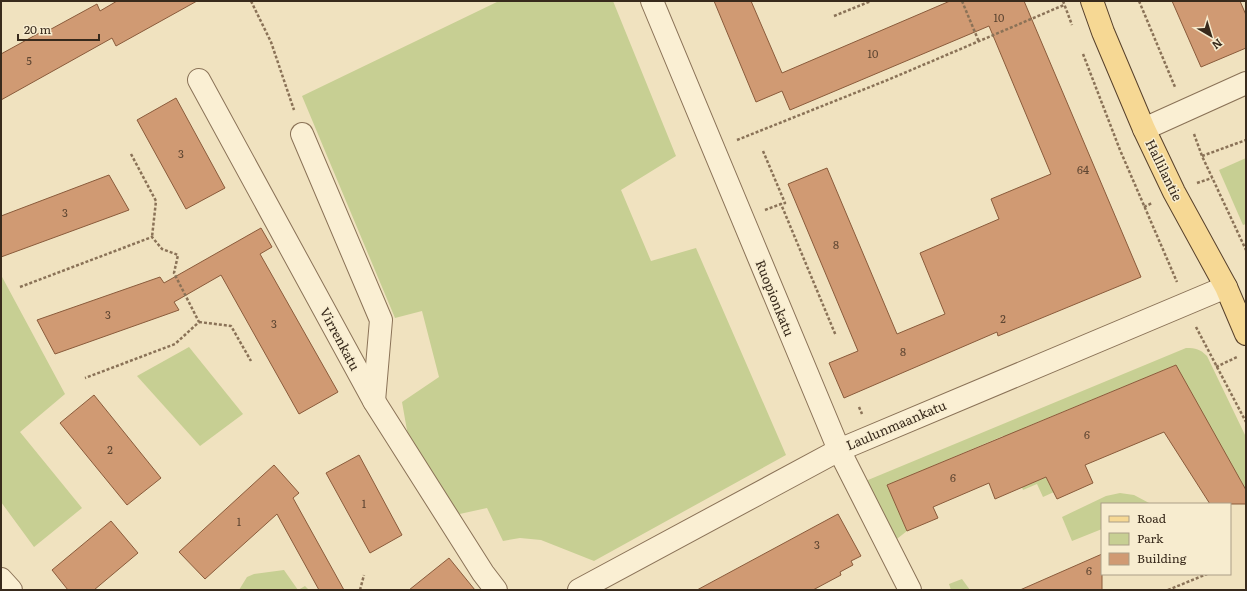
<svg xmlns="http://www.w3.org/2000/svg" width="1247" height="591" viewBox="0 0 1247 591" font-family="Literata,serif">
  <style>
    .green { fill: #c7cf93 }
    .building { fill: #d09a73; stroke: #8a5b3b }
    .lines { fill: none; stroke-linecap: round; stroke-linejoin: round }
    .minor-casing { stroke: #8a7257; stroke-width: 24 }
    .major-casing { stroke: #57402b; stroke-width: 24 }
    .path { stroke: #8a7257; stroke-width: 2.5; stroke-dasharray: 3 2; stroke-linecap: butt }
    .minor { stroke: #faefd3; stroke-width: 22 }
    .major { stroke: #f6d894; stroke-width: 22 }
    .labels { text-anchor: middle; stroke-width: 3; stroke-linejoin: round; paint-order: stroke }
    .number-label { font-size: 11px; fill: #5e4632 }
    .street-label { font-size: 13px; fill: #382a1c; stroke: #f7eccf }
  </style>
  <rect width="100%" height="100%" fill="#f0e2bf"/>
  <g class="green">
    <polygon points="499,1 613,1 676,156 621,190 651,261 696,248 786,455 594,561 541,540 520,538 503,541 487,508 455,515 408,436 402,402 439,377 422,311 395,318 302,96"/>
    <polygon points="1246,158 1246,224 1243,225 1219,170"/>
    <polygon points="1,275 65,394 20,432 82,508 34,547 1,502"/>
    <polygon points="189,347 243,414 200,446 137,376"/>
    <path d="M1186 348C1196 348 1200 349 1207 356L1246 437V491L1176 365 1026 427 1054 492 1043 497 1037 484 1023 490 1003 436 888 485 907 531 893 542 866 485 868 480Z"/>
    <polygon points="1120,493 1134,495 1151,504 1102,504 1102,529 1072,541 1062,517 1106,496"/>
    <polygon points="284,570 298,590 305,586 309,590 239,590 247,577 254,574"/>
    <polygon points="962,579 970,590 951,590 949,584"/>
  </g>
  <g class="building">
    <polygon points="117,1 197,1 116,46 112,38 1,100 1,54 41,32 42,34 97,4 100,11"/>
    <polygon points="714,1 751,1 782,73 950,1 1024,1 1141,277 998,336 997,332 844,398 829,363 858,351 788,184 827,168 897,334 945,314 920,253 999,219 991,199 1051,174 989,26 790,110 782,91 756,102"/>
    <polygon points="1172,1 1240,1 1246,15 1246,48 1201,67"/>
    <polygon points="176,98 225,188 186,209 137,120"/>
    <polygon points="109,175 129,210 1,257 1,216"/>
    <polygon points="261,228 272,247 260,254 338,392 299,414 221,275 174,302 179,310 55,354 37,320 160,277 164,283"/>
    <polygon points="1176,365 1246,490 1246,504 1210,504 1164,432 1085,465 1093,483 1057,499 1046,477 995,499 989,483 933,507 938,518 907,531 887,485"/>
    <polygon points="94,395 161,478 127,505 60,423"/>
    <polygon points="359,455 402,535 370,553 326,473"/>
    <polygon points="274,465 299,493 293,498 344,590 319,590 277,514 205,579 179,552"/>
    <polygon points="838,514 861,556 851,561 853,565 840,572 841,575 813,590 697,590"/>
    <polygon points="111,521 138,553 94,590 68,590 52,570"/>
    <polygon points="1102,554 1102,590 1020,590"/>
    <polygon points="449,558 475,590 409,590"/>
  </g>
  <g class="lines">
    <defs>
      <g id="minor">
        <polyline points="652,1 839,450 910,590"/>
        <polyline points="199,80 374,401 483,573 496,590"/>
        <polyline points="1144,129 1246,83"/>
        <polyline points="302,134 381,320 374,401"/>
        <polyline points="1,579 11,590"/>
        <polyline points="579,590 839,450 1226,287"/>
      </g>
      <polyline id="major" points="1092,1 1103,32 1144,129 1174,192 1226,287 1246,334"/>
    </defs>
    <use href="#minor" class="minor-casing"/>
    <use href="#major" class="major-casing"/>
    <g class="path">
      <polyline points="251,1 271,42 294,110"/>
      <polyline points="962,1 979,42"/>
      <polyline points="1063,1 1072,25"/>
      <polyline points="1139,1 1175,87"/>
      <polyline points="834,16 871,1"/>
      <polyline points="1083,54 1120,150 1177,282"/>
      <polyline points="1194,134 1202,156 1246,250"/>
      <polyline points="737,140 890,79 1064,5"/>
      <polyline points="763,151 785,203 781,204"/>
      <polyline points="131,154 156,201 152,237"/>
      <polyline points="1202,156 1246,140"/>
      <polyline points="1197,183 1212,178"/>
      <polyline points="1144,207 1152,203"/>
      <polyline points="765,210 781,204 836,336"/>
      <polyline points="20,287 152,237 162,249 178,255 174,273 199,322 175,344 85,378"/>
      <polyline points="199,322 231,326 251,361"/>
      <polyline points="1196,327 1246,422"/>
      <polyline points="1216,367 1237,357"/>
      <polyline points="859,407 862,414"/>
      <polyline points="360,590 364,575"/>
      <polyline points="1168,590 1207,574"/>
    </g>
    <use href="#minor" class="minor"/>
    <use href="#major" class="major"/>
  </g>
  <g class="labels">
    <g class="number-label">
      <text x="999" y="22">10</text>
      <text x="873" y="58">10</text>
      <text x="29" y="65">5</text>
      <text x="181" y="158">3</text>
      <text x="1083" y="174">64</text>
      <text x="65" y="217">3</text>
      <text x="836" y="249">8</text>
      <text x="108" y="319">3</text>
      <text x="1003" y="323">2</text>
      <text x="274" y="328">3</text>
      <text x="903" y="356">8</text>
      <text x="1087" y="439">6</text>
      <text x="110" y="454">2</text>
      <text x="953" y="482">6</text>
      <text x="364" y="508">1</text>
      <text x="239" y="526">1</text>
      <text x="817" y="549">3</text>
      <text x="1089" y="575">6</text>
    </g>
    <g class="street-label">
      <text transform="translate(1164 170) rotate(64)" y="5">Hallilantie</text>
      <text transform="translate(775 298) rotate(68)" y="5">Ruopionkatu</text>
      <text transform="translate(340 339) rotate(62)" y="5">Virrenkatu</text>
      <text transform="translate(896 425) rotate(-23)" y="5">Laulunmaankatu</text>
    </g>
  </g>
  <rect width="1247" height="591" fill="none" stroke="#382a1c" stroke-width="4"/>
  <rect x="1101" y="503" width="130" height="72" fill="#f7eccf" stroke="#ab9e87"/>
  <rect x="1109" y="516" width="20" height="6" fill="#f6d894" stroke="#ab9e87"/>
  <text x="1137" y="523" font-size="12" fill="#382a1c">Road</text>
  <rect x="1109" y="533" width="20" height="12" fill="#c7cf93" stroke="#ab9e87"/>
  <text x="1137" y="543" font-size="12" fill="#382a1c">Park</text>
  <rect x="1109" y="553" width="20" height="12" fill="#d09a73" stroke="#ab9e87"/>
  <text x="1137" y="563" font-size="12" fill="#382a1c">Building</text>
  <g transform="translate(1211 36) rotate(142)" stroke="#f7eccf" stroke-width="3" paint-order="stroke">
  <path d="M0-3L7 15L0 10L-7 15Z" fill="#382a1c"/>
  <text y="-6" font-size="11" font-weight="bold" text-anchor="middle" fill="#382a1c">N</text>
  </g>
  <path d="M18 34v6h81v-6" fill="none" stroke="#382a1c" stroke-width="2"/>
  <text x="24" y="34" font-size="12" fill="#382a1c" stroke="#f7eccf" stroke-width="3" paint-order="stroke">20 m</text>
</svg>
